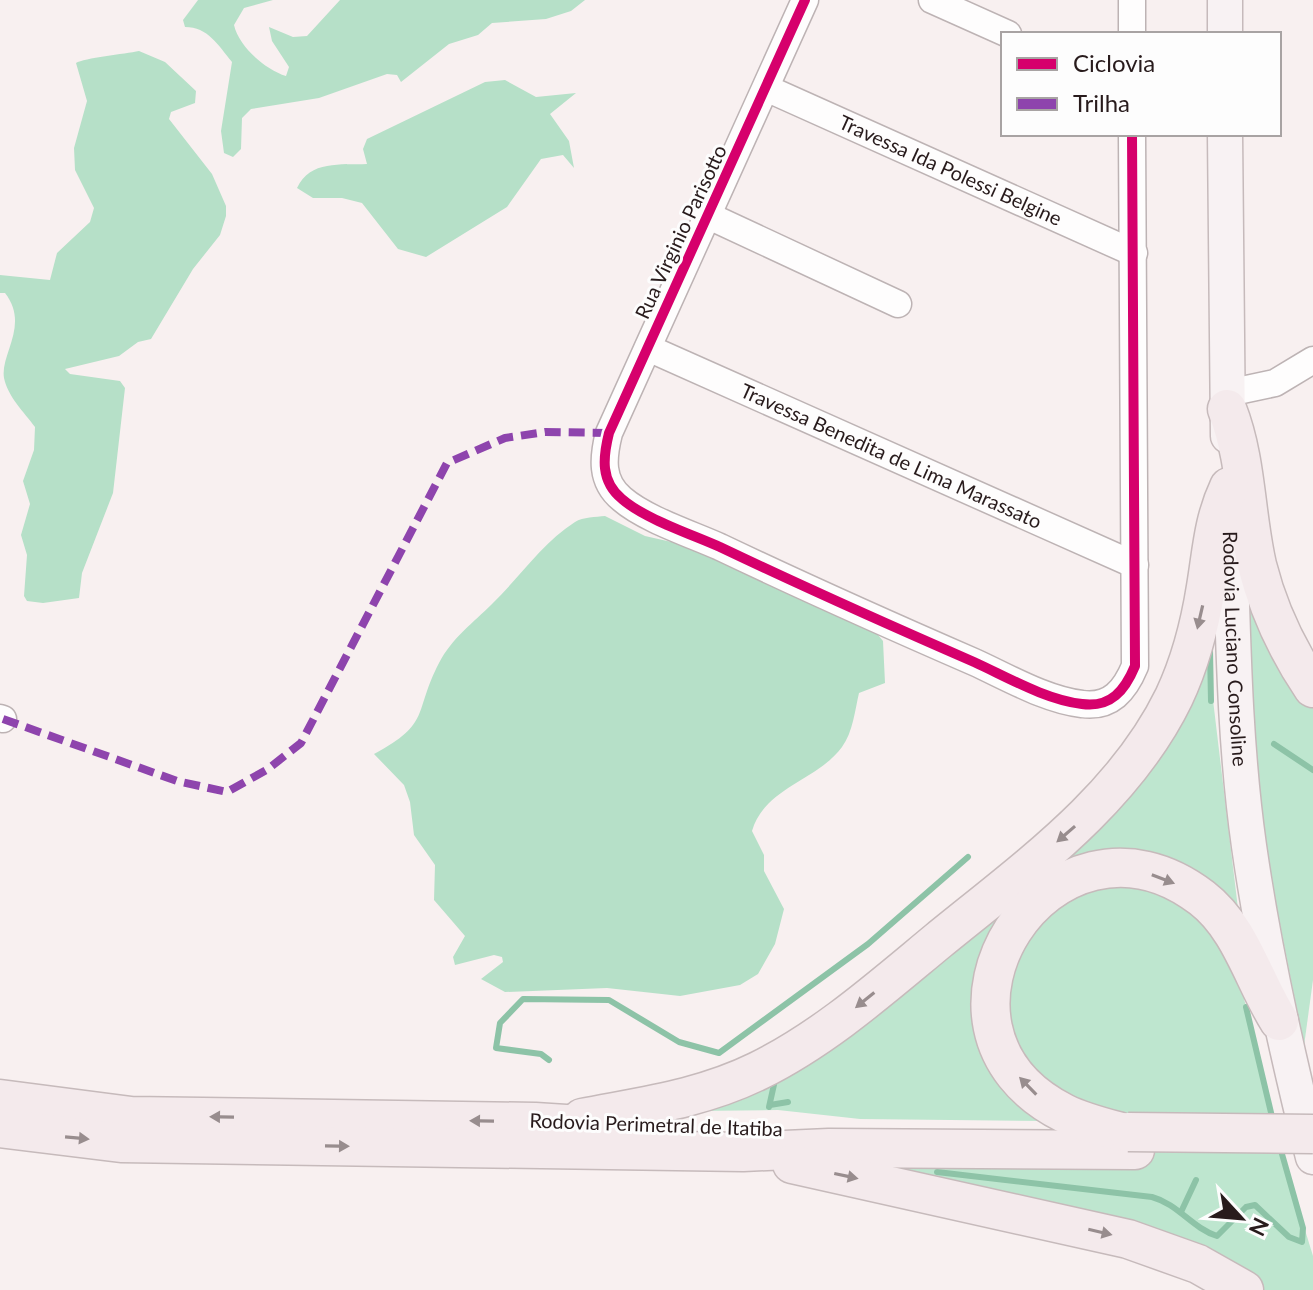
<svg xmlns="http://www.w3.org/2000/svg" width="1313" height="1290" viewBox="0 0 1313 1290" font-family="Lato,sans-serif">
  <style>
    .green { fill: #bee6cf }
    .forest { fill: #b6e0c8 }
    .lines { fill: none; stroke-linecap: round; stroke-linejoin: round }
    .stream { stroke: #8dc3a7; stroke-width: 6 }
    .minor-casing { stroke: #bdb3b4; stroke-width: 29 }
    .major-casing { stroke: #c6babb; stroke-width: 37 }
    .highway-casing { stroke: #c6babb; stroke-width: 41 }
    .minor { stroke: #fefdfd; stroke-width: 26 }
    .major { stroke: #f8f2f3; stroke-width: 34 }
    .highway { stroke: #f4eaec; stroke-width: 38 }
    .highway-bridge-casing { stroke: #c6babb; stroke-width: 41; stroke-linecap: butt }
    .highway-bridge { stroke: #f4eaec; stroke-width: 38 }
    .quiet { stroke: #8e44ad; stroke-width: 8; stroke-dasharray: 16 8; stroke-linecap: butt }
    .cycleway-casing { stroke: #fdfdfd; stroke-width: 15 }
    .cycleway { stroke: #d6006c; stroke-width: 10 }
    .oneway { fill: #988d8e }
    .labels { text-anchor: middle; stroke-width: 6; stroke-linejoin: round; paint-order: stroke }
    .street-label { font-size: 20px; fill: #281b1c; stroke: #fdfdfd }
  </style>
  <rect width="100%" height="100%" fill="#f8f0f0"/>
  <g class="green">
    <polygon points="1248,588 1313,707 1313,980 1304,1046 1263,839 1253,740"/>
    <polygon points="1211,628 1213,700 1239,917 1106,862 985,958 1051,1121 860,1119 778,1110 693,1111 1077,835"/>
    <polygon points="1113,880 1197,907 1237,970 1285,1165 1313,1256 1313,1290 1263,1290 829,1157 1140,1160 1036,1083 1000,1005 1041,910"/>
  </g>
  <g class="forest">
    <path d="M198 0H273L244 8 234 25C239 47 265 69 286 76L289 67 272 41 269 27 293 37 307 36 340 0H585L571 11 546 19 492 23 478 35 449 44 401 82 397 75 387 74 319 98 251 109 242 118 241 149 233 157 224 153 221 131 232 62C218 45 208 27 185 27L183 20Z"/>
    <path d="M139 51 165 62 196 91 195 103 171 112 169 119 212 174 226 206V216L220 235 193 269 151 339 138 342 119 356 65 369 70 374 120 381 125 388 113 493 82 573 79 598 43 603 27 601 24 596 27 555 21 535 30 504 23 481 34 450 35 427C24 412 8 397 4 378 0 354 30 325 5 293H0V275L50 280 57 253 90 222 94 208 75 170 74 148 87 101 76 63C84 58 125 54 139 51Z"/>
    <path d="M505 80 536 97 576 93 550 114 569 141 574 168 563 155 541 159 507 207 426 257 398 249 362 203 342 198H313L297 188C310 160 341 165 367 164L363 149 367 139 485 82Z"/>
    <path d="M605 516 645 536 707 550 869 624 883 641 885 683 859 693C855 710 853 732 842 747 817 781 765 787 752 831L764 855V871L784 909 775 944 758 974 740 985 680 996 607 988 505 992 481 979 503 962 502 957 494 955 455 965 453 957 465 936 434 900 435 865 414 835 410 802 404 785 374 754C432 723 413 713 439 663 452 638 473 623 492 604 520 577 542 543 575 522 583 517 596 517 605 516Z"/>
  </g>
  <g class="lines">
    <g class="stream">
      <polyline points="1210,650 1211,701"/>
      <polyline points="1274,744 1313,770"/>
      <polyline points="1246,1007 1273,1121"/>
      <polyline points="549,1060 541,1054 496,1048 500,1023 523,999 609,1000 679,1042 719,1053 868,944 968,857"/>
      <polyline points="770,1105 788,1102"/>
      <polyline points="769,1107 775,1080"/>
      <path d="M937 1172 1152 1197C1178 1204 1192 1228 1217 1236L1246 1207 1255 1205 1289 1237 1302 1242 1303 1228 1280 1147"/>
      <polyline points="1181,1212 1196,1180"/>
    </g>
    <defs>
      <g id="minor">
        <path d="M805 0 609 433C603 457 600 481 622 499 645 519 691 534 720 547 804 587 889 625 974 662 1007 677 1046 700 1082 704 1111 708 1125 690 1135 666L1132 134"/>
        <polyline points="932,0 1008,34"/>
        <polyline points="1132,34 1132,0"/>
        <path id="s1" d="M766 88 1134 253"/>
        <polyline points="709,216 898,304"/>
        <path id="s2" d="M648 348 1135 565"/>
        <polyline points="1228,393 1275,383 1313,360"/>
        <polyline points="0,718 3,719"/>
      </g>
      <g id="major">
        <polyline points="1225,0 1225,34"/>
        <polyline points="1225,134 1228,436"/>
        <path id="s3" d="M1229 505C1233 618 1233 733 1249 846 1264 951 1287 1054 1313 1157"/>
      </g>
      <g id="highway">
        <path d="M1227 409C1247 460 1245 513 1257 565 1268 609 1288 651 1313 688"/>
        <polyline points="0,1099 131,1116 535,1122 612,1127"/>
        <path d="M582 1118C643 1106 701 1099 758 1071 825 1038 882 987 939 940 1026 869 1124 800 1174 697 1190 663 1200 625 1206 587 1212 551 1213 521 1229 487"/>
        <polyline points="0,1128 121,1143 743,1152 829,1148 1135,1150"/>
        <path d="M1121 1132C1102 1127 1082 1122 1064 1113 894 1027 1052 783 1202 898 1241 928 1253 980 1279 1021"/>
        <polyline points="792,1164 1128,1239 1198,1264 1244,1290"/>
      </g>
    </defs>
    <use href="#minor" class="minor-casing"/>
    <use href="#major" class="major-casing"/>
    <use href="#highway" class="highway-casing"/>
    <use href="#minor" class="minor"/>
    <use href="#major" class="major"/>
    <use href="#highway" class="highway"/>
    <defs>
      <polyline id="highway-bridge" points="1128,1132 1313,1134"/>
    </defs>
    <use href="#highway-bridge" class="highway-bridge-casing"/>
    <use href="#highway-bridge" class="highway-bridge"/>
    <polyline class="quiet" points="3,719 177,781 227,792 268,769 301,743 447,463 505,438 545,432 609,433"/>
    <defs>
      <path id="cycleway" d="M805 0 609 433C603 457 600 481 622 499 645 519 691 534 720 547 804 587 889 625 974 662 1007 677 1046 700 1082 704 1111 708 1125 690 1135 666L1132 134"/>
    </defs>
    <use href="#cycleway" class="cycleway-casing"/>
    <use href="#cycleway" class="cycleway"/>
  </g>
  <defs><path id="oneway-solid" d="M-6-.8H1V-3.2L6.5 0L1 3.2V.8H-6Z" transform="scale(2)"/></defs>
  <g class="oneway">
    <use href="#oneway-solid" transform="translate(1200 617) rotate(103)"/>
    <use href="#oneway-solid" transform="translate(1066 834) rotate(139)"/>
    <use href="#oneway-solid" transform="translate(1163 879) rotate(21)"/>
    <use href="#oneway-solid" transform="translate(865 1000) rotate(141)"/>
    <use href="#oneway-solid" transform="translate(1028 1086) rotate(-134)"/>
    <use href="#oneway-solid" transform="translate(222 1117) rotate(-179)"/>
    <use href="#oneway-solid" transform="translate(482 1121) rotate(-179)"/>
    <use href="#oneway-solid" transform="translate(77 1138) rotate(5)"/>
    <use href="#oneway-solid" transform="translate(337 1146) rotate(1)"/>
    <use href="#oneway-solid" transform="translate(846 1176) rotate(12)"/>
    <use href="#oneway-solid" transform="translate(1100 1232) rotate(13)"/>
  </g>
  <g class="labels">
    <g class="street-label">
      <text dy="7" stroke="none"><textPath href="#s1" startOffset="202">Travessa Ida Polessi Belgine</textPath></text>
      <text transform="translate(681 232) rotate(-65)" y="7">Rua Virginio Parisotto</text>
      <text dy="7" stroke="none"><textPath href="#s2" startOffset="266">Travessa Benedita de Lima Marassato</textPath></text>
      <text dy="7" stroke="none"><textPath href="#s3" startOffset="144">Rodovia Luciano Consoline</textPath></text>
      <text transform="translate(656 1125) rotate(2)" y="7">Rodovia Perimetral de Itatiba</text>
    </g>
  </g>
  <rect x="1001" y="32" width="280" height="104" fill="#fdfdfd" stroke="#a8a3a3" stroke-width="2"/>
  <rect x="1017" y="58" width="40" height="12" fill="#d6006c" stroke="#a8a3a3" stroke-width="2"/>
  <text x="1073" y="72" font-size="24" fill="#281b1c">Ciclovia</text>
  <rect x="1017" y="98" width="40" height="12" fill="#8e44ad" stroke="#a8a3a3" stroke-width="2"/>
  <text x="1073" y="112" font-size="24" fill="#281b1c">Trilha</text>
  <g transform="translate(1241 1218) rotate(116)" stroke="#fdfdfd" stroke-width="6" paint-order="stroke">
  <path d="M0-6L14 30L0 20L-14 30Z" fill="#281b1c"/>
  <text y="-12" font-size="22" font-weight="bold" text-anchor="middle" fill="#281b1c">N</text>
  </g>
</svg>
